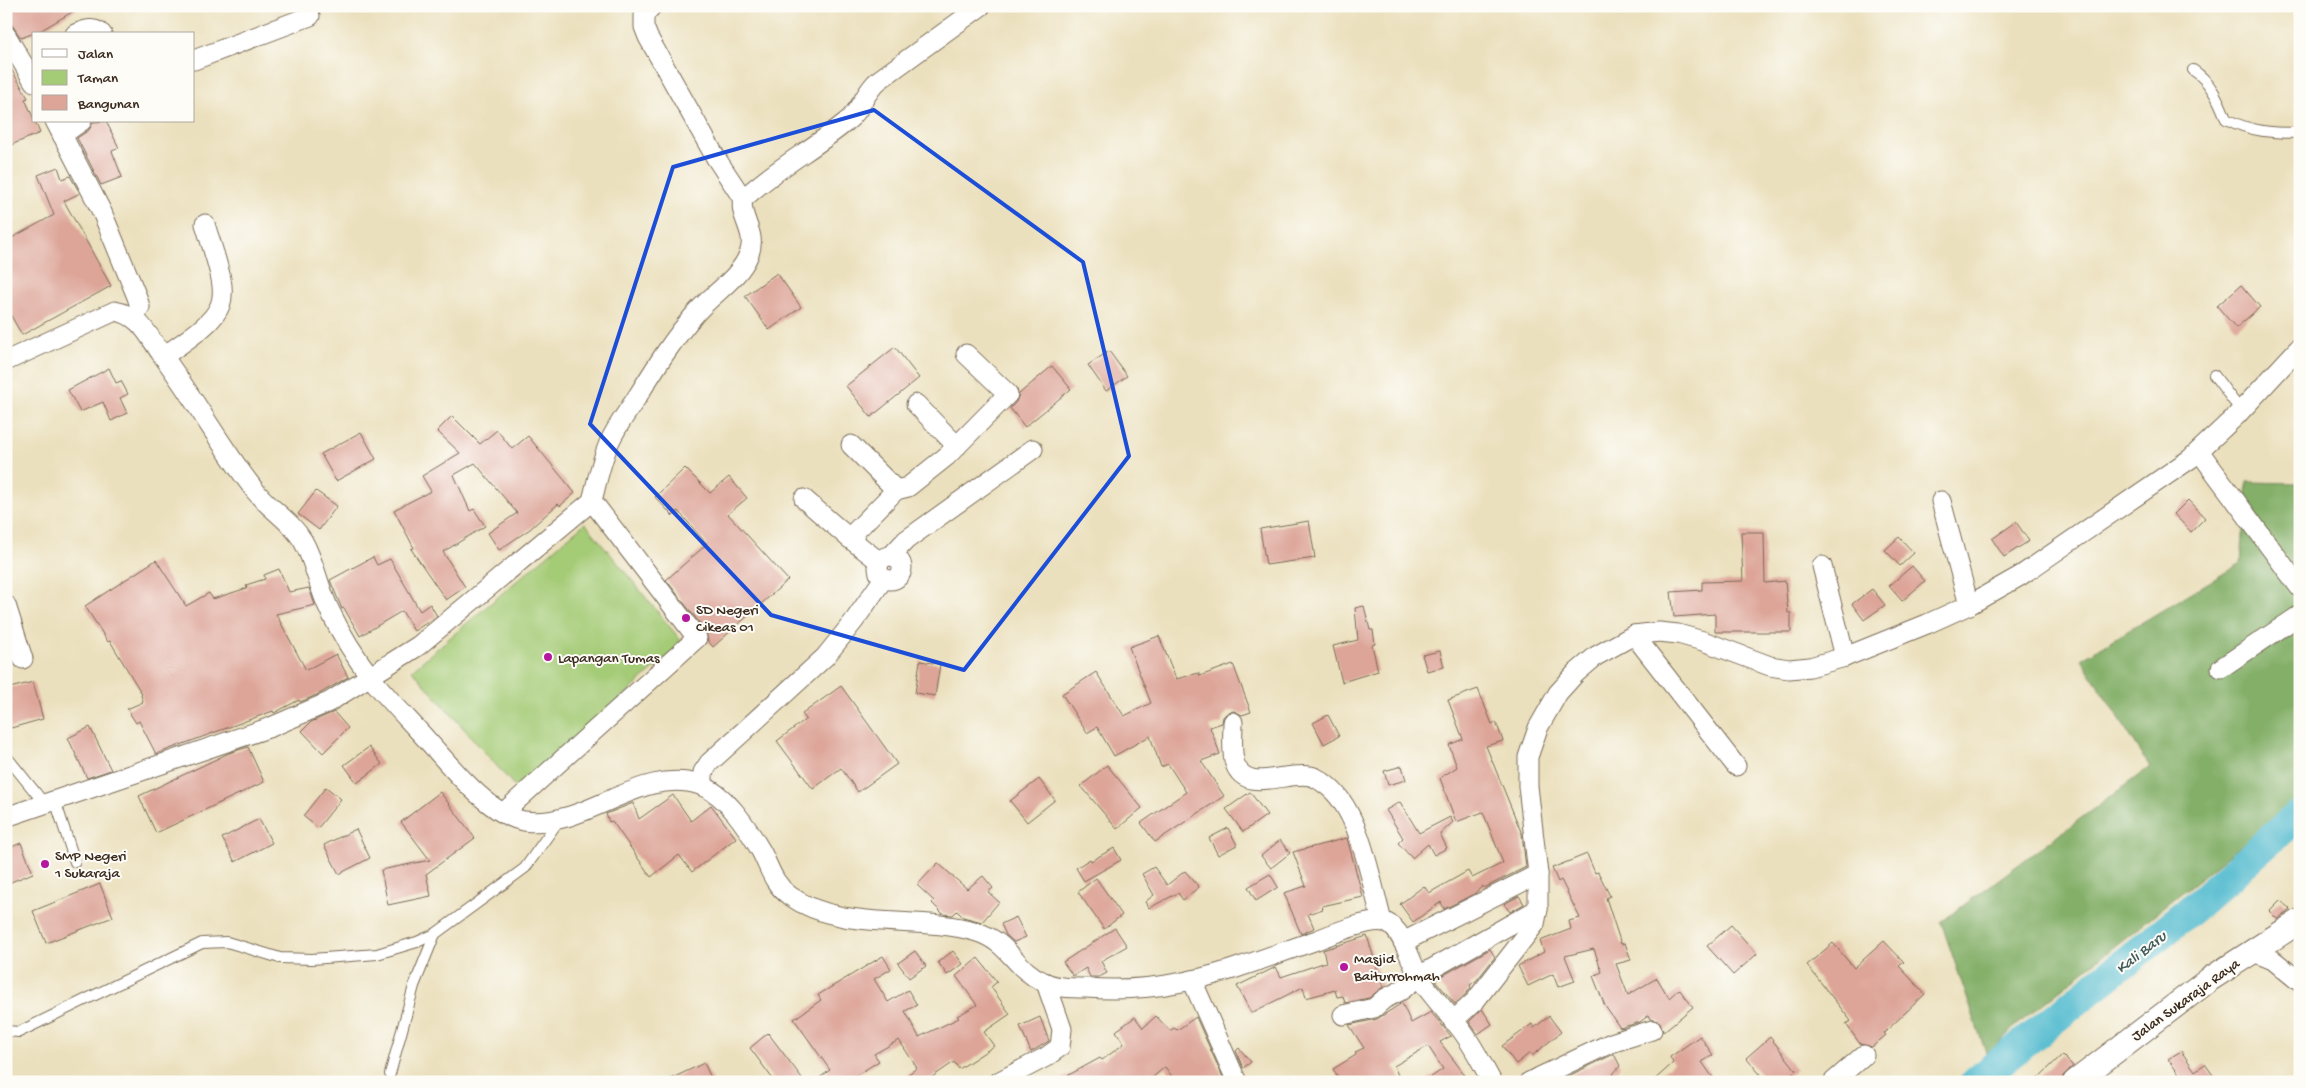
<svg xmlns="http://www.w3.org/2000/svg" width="2306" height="1088" viewBox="0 0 2306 1088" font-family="'Gochi Hand',sans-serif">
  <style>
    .green { fill: #a4cb76; stroke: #707a4a }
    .forest { fill: #83af67; stroke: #5f6c42 }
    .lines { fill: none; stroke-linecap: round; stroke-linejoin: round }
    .river { stroke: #52bbcf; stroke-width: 31 }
    .building { fill: #dda498 }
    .service-casing { stroke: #796a56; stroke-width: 12 }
    .minor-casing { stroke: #796a56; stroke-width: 21 }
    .tertiary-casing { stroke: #796a56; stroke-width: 26 }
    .service { stroke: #fff; stroke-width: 10 }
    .minor { stroke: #fff; stroke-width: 19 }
    .tertiary { stroke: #fff; stroke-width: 24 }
    .marked { fill: none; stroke: #1d4ed8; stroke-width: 4; stroke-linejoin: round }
    .poi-dot { fill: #b5179e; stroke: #fdfcf7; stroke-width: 2 }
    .labels { text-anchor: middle; stroke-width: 4; stroke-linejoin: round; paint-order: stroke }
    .poi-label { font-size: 15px; fill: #3b2a1e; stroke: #fdfcf7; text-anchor: start }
    .street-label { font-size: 15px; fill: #3b2a1e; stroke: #fdfcf7 }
    .water-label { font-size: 16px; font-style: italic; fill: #435d5c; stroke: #fdfcf7 }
  </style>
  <rect width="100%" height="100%" fill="#fdfcf7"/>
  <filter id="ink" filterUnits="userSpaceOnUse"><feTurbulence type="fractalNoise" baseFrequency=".02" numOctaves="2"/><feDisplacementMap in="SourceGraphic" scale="10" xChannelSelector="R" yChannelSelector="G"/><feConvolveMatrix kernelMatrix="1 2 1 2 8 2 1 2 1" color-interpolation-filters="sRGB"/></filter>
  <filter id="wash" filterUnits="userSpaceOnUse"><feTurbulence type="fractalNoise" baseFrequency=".0096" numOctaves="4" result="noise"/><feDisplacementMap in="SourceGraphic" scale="20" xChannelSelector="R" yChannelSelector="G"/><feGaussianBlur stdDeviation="1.12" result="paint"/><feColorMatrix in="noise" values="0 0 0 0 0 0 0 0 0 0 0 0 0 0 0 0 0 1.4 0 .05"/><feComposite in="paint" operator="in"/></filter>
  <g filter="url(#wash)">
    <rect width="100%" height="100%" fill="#ebe0bd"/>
    <polygon class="green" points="585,523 683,643 518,790 412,670"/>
    <polygon class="forest" points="2247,482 2300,483 2300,798 2015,1026 1987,1056 1941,922 2150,767 2081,659 2241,563"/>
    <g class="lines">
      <polyline class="river" points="1975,1082 2188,912 2300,814"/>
    </g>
    <g id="blocks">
      <g class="building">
        <polygon points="6,6 82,6 40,31 21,38 12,25 6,24"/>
        <polygon points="6,60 28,98 25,99 40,133 6,147"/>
        <polygon points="106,121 119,148 112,151 122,177 101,185 77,138 89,130 93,122"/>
        <polygon points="58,167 62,179 70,176 80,193 64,201 111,286 22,335 6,307 6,241 54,215 38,175"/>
        <polygon points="777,273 801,307 769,330 745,296"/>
        <polygon points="2241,285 2260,307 2236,328 2217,306"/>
        <polygon points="895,347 919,378 871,417 846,386"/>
        <polygon points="1109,351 1127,376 1106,391 1088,365"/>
        <polygon points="1052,366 1071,389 1025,427 1010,408 1016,402 1019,394"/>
        <polygon points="109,368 116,383 121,381 128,394 120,398 127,413 111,421 103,402 80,412 68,390"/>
        <polygon points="452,416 480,444 497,430 512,449 528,436 575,493 560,506 558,504 530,529 499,550 488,533 517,513 475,463 454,475 470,511 474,509 485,526 443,552 465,587 446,600 411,549 414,548 394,510 431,491 422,476 460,453 437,431"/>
        <polygon points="361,432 376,459 336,481 321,454"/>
        <polygon points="685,468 710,493 729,477 747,498 728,514 788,580 713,647 708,641 706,631 666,580 707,544 678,511 673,516 655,497"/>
        <polygon points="316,491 337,506 319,530 298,514"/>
        <polygon points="2188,500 2205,518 2191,532 2174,514"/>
        <polygon points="1309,521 1315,558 1266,565 1260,529"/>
        <polygon points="2016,522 2029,541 2004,557 1992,539"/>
        <polygon points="1741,532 1764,532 1765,583 1785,581 1788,613 1791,613 1791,632 1715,632 1715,614 1674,617 1671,592 1702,590 1702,582 1743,581"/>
        <polygon points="1899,537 1914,553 1900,566 1885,550"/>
        <polygon points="373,557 377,565 390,559 420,611 430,604 437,616 414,631 402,611 360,636 344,608 342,609 330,580"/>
        <polygon points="156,560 186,606 209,593 213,599 247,588 246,585 265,579 264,575 279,569 289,592 309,588 315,605 276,614 306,670 336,654 348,677 319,694 300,702 299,700 274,713 273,711 156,754 139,721 136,723 127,709 143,702 141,695 142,694 110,641 108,642 85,606"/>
        <polygon points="1912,566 1925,581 1902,601 1889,586"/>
        <polygon points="1872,589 1885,605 1864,620 1852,604"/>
        <polygon points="1364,606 1370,630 1373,630 1375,644 1372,645 1378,671 1342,682 1333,646 1358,640 1355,608"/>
        <polygon points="1159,636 1176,679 1199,673 1200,676 1233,664 1251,712 1242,715 1234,711 1228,712 1223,717 1222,723 1210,727 1220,754 1201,761 1224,796 1155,842 1141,823 1186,792 1168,764 1161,767 1150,736 1114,756 1097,727 1087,733 1062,694 1096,672 1124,716 1151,703 1129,647"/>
        <polygon points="1440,651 1444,667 1427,671 1422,655"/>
        <polygon points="920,661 940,664 935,696 915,693"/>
        <polygon points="33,682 43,719 11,728 6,710 6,689"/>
        <polygon points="841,686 897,764 858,792 841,768 813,789 777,741 806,719 802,714"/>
        <polygon points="1478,689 1492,724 1496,722 1503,741 1486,746 1522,834 1526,867 1484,888 1483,886 1474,894 1444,909 1441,902 1413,922 1400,904 1424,886 1429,893 1468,871 1472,878 1503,863 1483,812 1456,822 1440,778 1457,767 1449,745 1463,739 1448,700"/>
        <polygon points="334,712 348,728 323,753 302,731 311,722"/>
        <polygon points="1328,715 1339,736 1324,744 1313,723"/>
        <polygon points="90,727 111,770 87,778 68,738"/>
        <polygon points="248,747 264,782 156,833 139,796 229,753"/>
        <polygon points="369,747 382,764 357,783 344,765"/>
        <polygon points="1107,765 1142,808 1117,829 1081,786"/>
        <polygon points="1402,766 1406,780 1388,785 1384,771"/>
        <polygon points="1039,779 1055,800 1027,822 1010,801"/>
        <polygon points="326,787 341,799 318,828 303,816"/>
        <polygon points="440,792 475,838 426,874 431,896 388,905 381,870 430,860 401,822"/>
        <polygon points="1250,792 1267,815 1243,832 1226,809"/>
        <polygon points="673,795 691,821 711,805 736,838 692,872 679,855 651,877 612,821 609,822 606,814 633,803 639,819"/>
        <polygon points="1400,802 1419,833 1450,817 1453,822 1440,834 1447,848 1434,855 1428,844 1412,858 1398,843 1403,838 1386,810"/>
        <polygon points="259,819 272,843 235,862 222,838"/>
        <polygon points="1228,828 1237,845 1218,855 1209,838"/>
        <polygon points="356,829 370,858 339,874 324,845"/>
        <polygon points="1347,838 1363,897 1322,906 1323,909 1308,914 1314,928 1301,934 1284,893 1306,886 1293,852"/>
        <polygon points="1280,840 1290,853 1271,868 1261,856"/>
        <polygon points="21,843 33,873 6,884 6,849"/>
        <polygon points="1114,848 1121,860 1084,881 1076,868 1090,859 1091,861"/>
        <polygon points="1587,854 1595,873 1598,872 1610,896 1606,898 1621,944 1625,943 1631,960 1616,964 1628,995 1657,978 1669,998 1679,989 1693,1007 1663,1032 1660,1022 1651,1019 1649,1015 1640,1022 1620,1028 1605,1006 1593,976 1602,972 1594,949 1565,956 1575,981 1558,987 1553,974 1528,986 1518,966 1544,952 1540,941 1571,929 1569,921 1580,918 1561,880 1558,882 1552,868"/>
        <polygon points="938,863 967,889 983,876 993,888 988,892 999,902 982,922 963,917 957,911 953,915 943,914 932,903 934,901 917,885"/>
        <polygon points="1154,867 1167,885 1185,871 1199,887 1183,900 1178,893 1149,908 1145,902 1154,895 1142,874"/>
        <polygon points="1270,874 1278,887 1256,901 1248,887"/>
        <polygon points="1096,878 1122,915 1104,929 1078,892"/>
        <polygon points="100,884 113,917 46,943 33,911"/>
        <polygon points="1519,896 1524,904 1510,912 1504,904"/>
        <polygon points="2280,900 2291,910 2277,919 2269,911"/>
        <polygon points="1016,917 1026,937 1014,942 1006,935 1001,924"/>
        <polygon points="1731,925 1757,954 1733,975 1707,946"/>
        <polygon points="1115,928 1127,946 1101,961 1107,973 1099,977 1090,977 1086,968 1073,976 1063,962"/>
        <polygon points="1367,936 1383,987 1369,998 1345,1003 1343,996 1337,997 1335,990 1306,998 1303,987 1251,1013 1237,986 1276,967 1281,977 1326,962 1323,950"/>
        <polygon points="1884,941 1904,962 1899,966 1925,994 1884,1033 1886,1035 1872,1047 1860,1044 1846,1024 1851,1021 1807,965 1833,943 1854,968"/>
        <polygon points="1490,949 1495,957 1477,980 1470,985 1471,987 1467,993 1455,1004 1435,980"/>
        <polygon points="915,951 926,966 909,978 898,963"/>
        <polygon points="953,951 963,964 947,975 938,962"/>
        <polygon points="883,956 891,969 874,979 888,1002 908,990 917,1005 905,1011 919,1037 959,1018 957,1016 977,1005 956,976 978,958 997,982 991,987 1010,1014 984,1032 994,1046 959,1069 954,1062 925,1082 897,1082 917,1068 899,1040 874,1054 879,1061 846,1082 814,1082 830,1070 794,1019 821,1000 818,995"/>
        <polygon points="1402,1003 1411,1023 1431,1012 1451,1036 1440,1042 1465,1075 1456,1082 1424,1082 1443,1069 1428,1046 1394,1066 1401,1082 1341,1082 1333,1069 1356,1055 1355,1052 1364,1048 1349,1025 1377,1019"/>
        <polygon points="1482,1009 1492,1024 1478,1034 1469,1022"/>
        <polygon points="1156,1016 1170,1031 1174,1028 1177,1030 1196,1017 1225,1082 1176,1082 1165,1067 1147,1082 1056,1082 1100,1058 1102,1060 1124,1044 1116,1031 1135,1017 1143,1028"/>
        <polygon points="1549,1016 1561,1032 1532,1056 1530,1053 1516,1064 1502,1046 1532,1024 1534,1028"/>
        <polygon points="1040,1017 1049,1041 1031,1052 1020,1026"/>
        <polygon points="768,1033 805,1082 775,1082 750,1048"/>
        <polygon points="1700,1036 1713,1055 1702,1062 1716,1082 1652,1082 1673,1063 1670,1057"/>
        <polygon points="1770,1037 1796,1070 1783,1082 1767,1082 1746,1058"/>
        <polygon points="1239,1048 1251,1062 1243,1068 1236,1051"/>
        <polygon points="2181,1051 2195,1071 2205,1064 2218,1082 2181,1082 2183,1080 2168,1059"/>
        <polygon points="1614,1054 1620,1066 1613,1074 1619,1082 1556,1082"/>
        <polygon points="2062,1055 2073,1066 2063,1076 2062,1081 2034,1082"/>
        <polygon points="704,1063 713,1082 664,1082"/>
      </g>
    </g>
  </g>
  <g filter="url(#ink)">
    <use href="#blocks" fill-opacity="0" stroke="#796a56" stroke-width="1"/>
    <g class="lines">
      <defs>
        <g id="service">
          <path d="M2193 70C2210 81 2219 100 2226 119 2252 132 2272 133 2300 133"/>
          <polyline points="2214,375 2241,411"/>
          <polyline points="6,756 44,803"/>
          <polyline points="55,800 75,862"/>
          <polyline points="6,1031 19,1032 202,943 227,942 280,958 312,959 377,954 417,942 435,934 525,868 559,820"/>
          <polyline points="390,1074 414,986 435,934"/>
        </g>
        <g id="minor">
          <polyline points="652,6 644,15 644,27 648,37 716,158 743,199"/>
          <path d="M75 34C85 30 93 26 102 34"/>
          <polyline points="6,35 34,82"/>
          <polyline points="194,60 310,16"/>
          <polyline points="55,121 102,212 137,297 140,307 135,318"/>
          <polyline points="62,135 82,121"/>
          <path d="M164 356C237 306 230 305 205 224"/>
          <path d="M6 361 115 311C139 315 147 333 160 352 193 396 219 444 253 488 267 508 290 519 303 541 315 562 318 586 329 609 340 632 356 658 372 679 389 700 409 720 427 740 447 762 467 787 491 805 500 812 513 819 524 821 585 830 640 765 700 785 726 794 747 827 761 851 770 868 773 884 790 896 843 933 917 914 977 932 1009 942 1015 969 1042 981 1055 988 1071 988 1086 988 1117 990 1148 989 1177 983 1225 975 1272 955 1317 940 1332 934 1373 917 1387 923 1403 930 1411 963 1419 977 1431 995 1446 1011 1459 1027 1472 1043 1482 1064 1492 1082"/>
          <polyline points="916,404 957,446"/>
          <polyline points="851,445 896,490"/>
          <polyline points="2199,451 2300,588"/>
          <polyline points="804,499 849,538"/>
          <polyline points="1941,501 1969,605"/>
          <polyline points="891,556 906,540 1033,449"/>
          <circle cx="890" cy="568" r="12"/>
          <polyline points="880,562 849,538 896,490 908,487 947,456 1008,394 966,354"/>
          <polyline points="1822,566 1845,657"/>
          <polyline points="6,605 23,659"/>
          <polyline points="1634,635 1736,766"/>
          <polyline points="2221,668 2300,615"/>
          <path d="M1233 722C1233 734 1231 753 1235 764 1246 794 1286 771 1310 776 1317 777 1324 783 1330 788 1361 815 1371 882 1382 921"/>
          <polyline points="703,786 703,772 709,763 825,657 854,621 884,578"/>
          <path d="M503 813 697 638 592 501C597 481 601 462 609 443 617 425 629 410 639 394 657 365 674 338 696 313 713 293 739 279 749 254 758 232 738 217 743 199 775 169 813 149 846 122 862 110 864 92 879 80L981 6"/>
          <polyline points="6,817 271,727 329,702 418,646 592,501"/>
          <polyline points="1403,942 1538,874"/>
          <polyline points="2251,951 2273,960 2300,982"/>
          <polyline points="1192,980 1237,1082"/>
          <polyline points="1343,1015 1374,1008 1384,999 1402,990 1419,976 1538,909"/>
          <polyline points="1453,1021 1475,1001 1535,924 1538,909 1538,874 1528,786 1528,757 1538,728 1558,693 1576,673 1596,656 1634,635 1659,632 1678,634 1703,641 1770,666 1789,669 1810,667 1845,657 1927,624 1969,605 2020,576 2190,459 2236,416 2300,347"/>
          <polyline points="998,1082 1046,1057 1060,1047 1062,1029 1046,983"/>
          <polyline points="1529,1082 1611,1043 1652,1030"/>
          <polyline points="1833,1082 1864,1055"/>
        </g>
        <polyline id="tertiary" points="2075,1082 2210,979 2300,921"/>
      </defs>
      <use href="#service" class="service-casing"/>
      <use href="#minor" class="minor-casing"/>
      <use href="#tertiary" class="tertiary-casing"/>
      <use href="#service" class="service"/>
      <use href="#minor" class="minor"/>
      <use href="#tertiary" class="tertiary"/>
    </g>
  </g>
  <path class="marked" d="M874 110 1083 262 1129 456 964 670 771 615 590 424 673 167Z"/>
  <g class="poi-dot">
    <circle cx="686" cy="618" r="5"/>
    <circle cx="548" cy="657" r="5"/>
    <circle cx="45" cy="864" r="5"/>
    <circle cx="1344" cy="967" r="5"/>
  </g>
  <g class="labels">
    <g class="poi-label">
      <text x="696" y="614">SD Negeri<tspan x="696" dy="17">Cikeas 01</tspan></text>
      <text x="558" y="662">Lapangan Tumas</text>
      <text x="55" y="860">SMP Negeri<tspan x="55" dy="17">1 Sukaraja</tspan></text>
      <text x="1354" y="963">Masjid<tspan x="1354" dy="17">Baiturrohmah</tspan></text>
    </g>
    <g class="street-label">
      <text transform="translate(2185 999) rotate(-36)" y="5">Jalan Sukaraja Raya</text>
    </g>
    <g class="water-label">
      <text transform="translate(2140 951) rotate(-38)" y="6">Kali Baru</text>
    </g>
  </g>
  <rect width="2306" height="1088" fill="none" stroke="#fdfcf7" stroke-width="25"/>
  <rect x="32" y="32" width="162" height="90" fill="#fdfcf7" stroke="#afa8a0"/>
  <rect x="42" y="49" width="25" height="8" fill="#ffffff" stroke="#afa8a0"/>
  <text x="78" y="58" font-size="15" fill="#3b2a1e">Jalan</text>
  <rect x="42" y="70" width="25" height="15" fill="#a4cb76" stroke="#afa8a0"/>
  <text x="78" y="82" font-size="15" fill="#3b2a1e">Taman</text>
  <rect x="42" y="95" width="25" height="15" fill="#dda498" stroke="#afa8a0"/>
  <text x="78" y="108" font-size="15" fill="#3b2a1e">Bangunan</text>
</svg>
